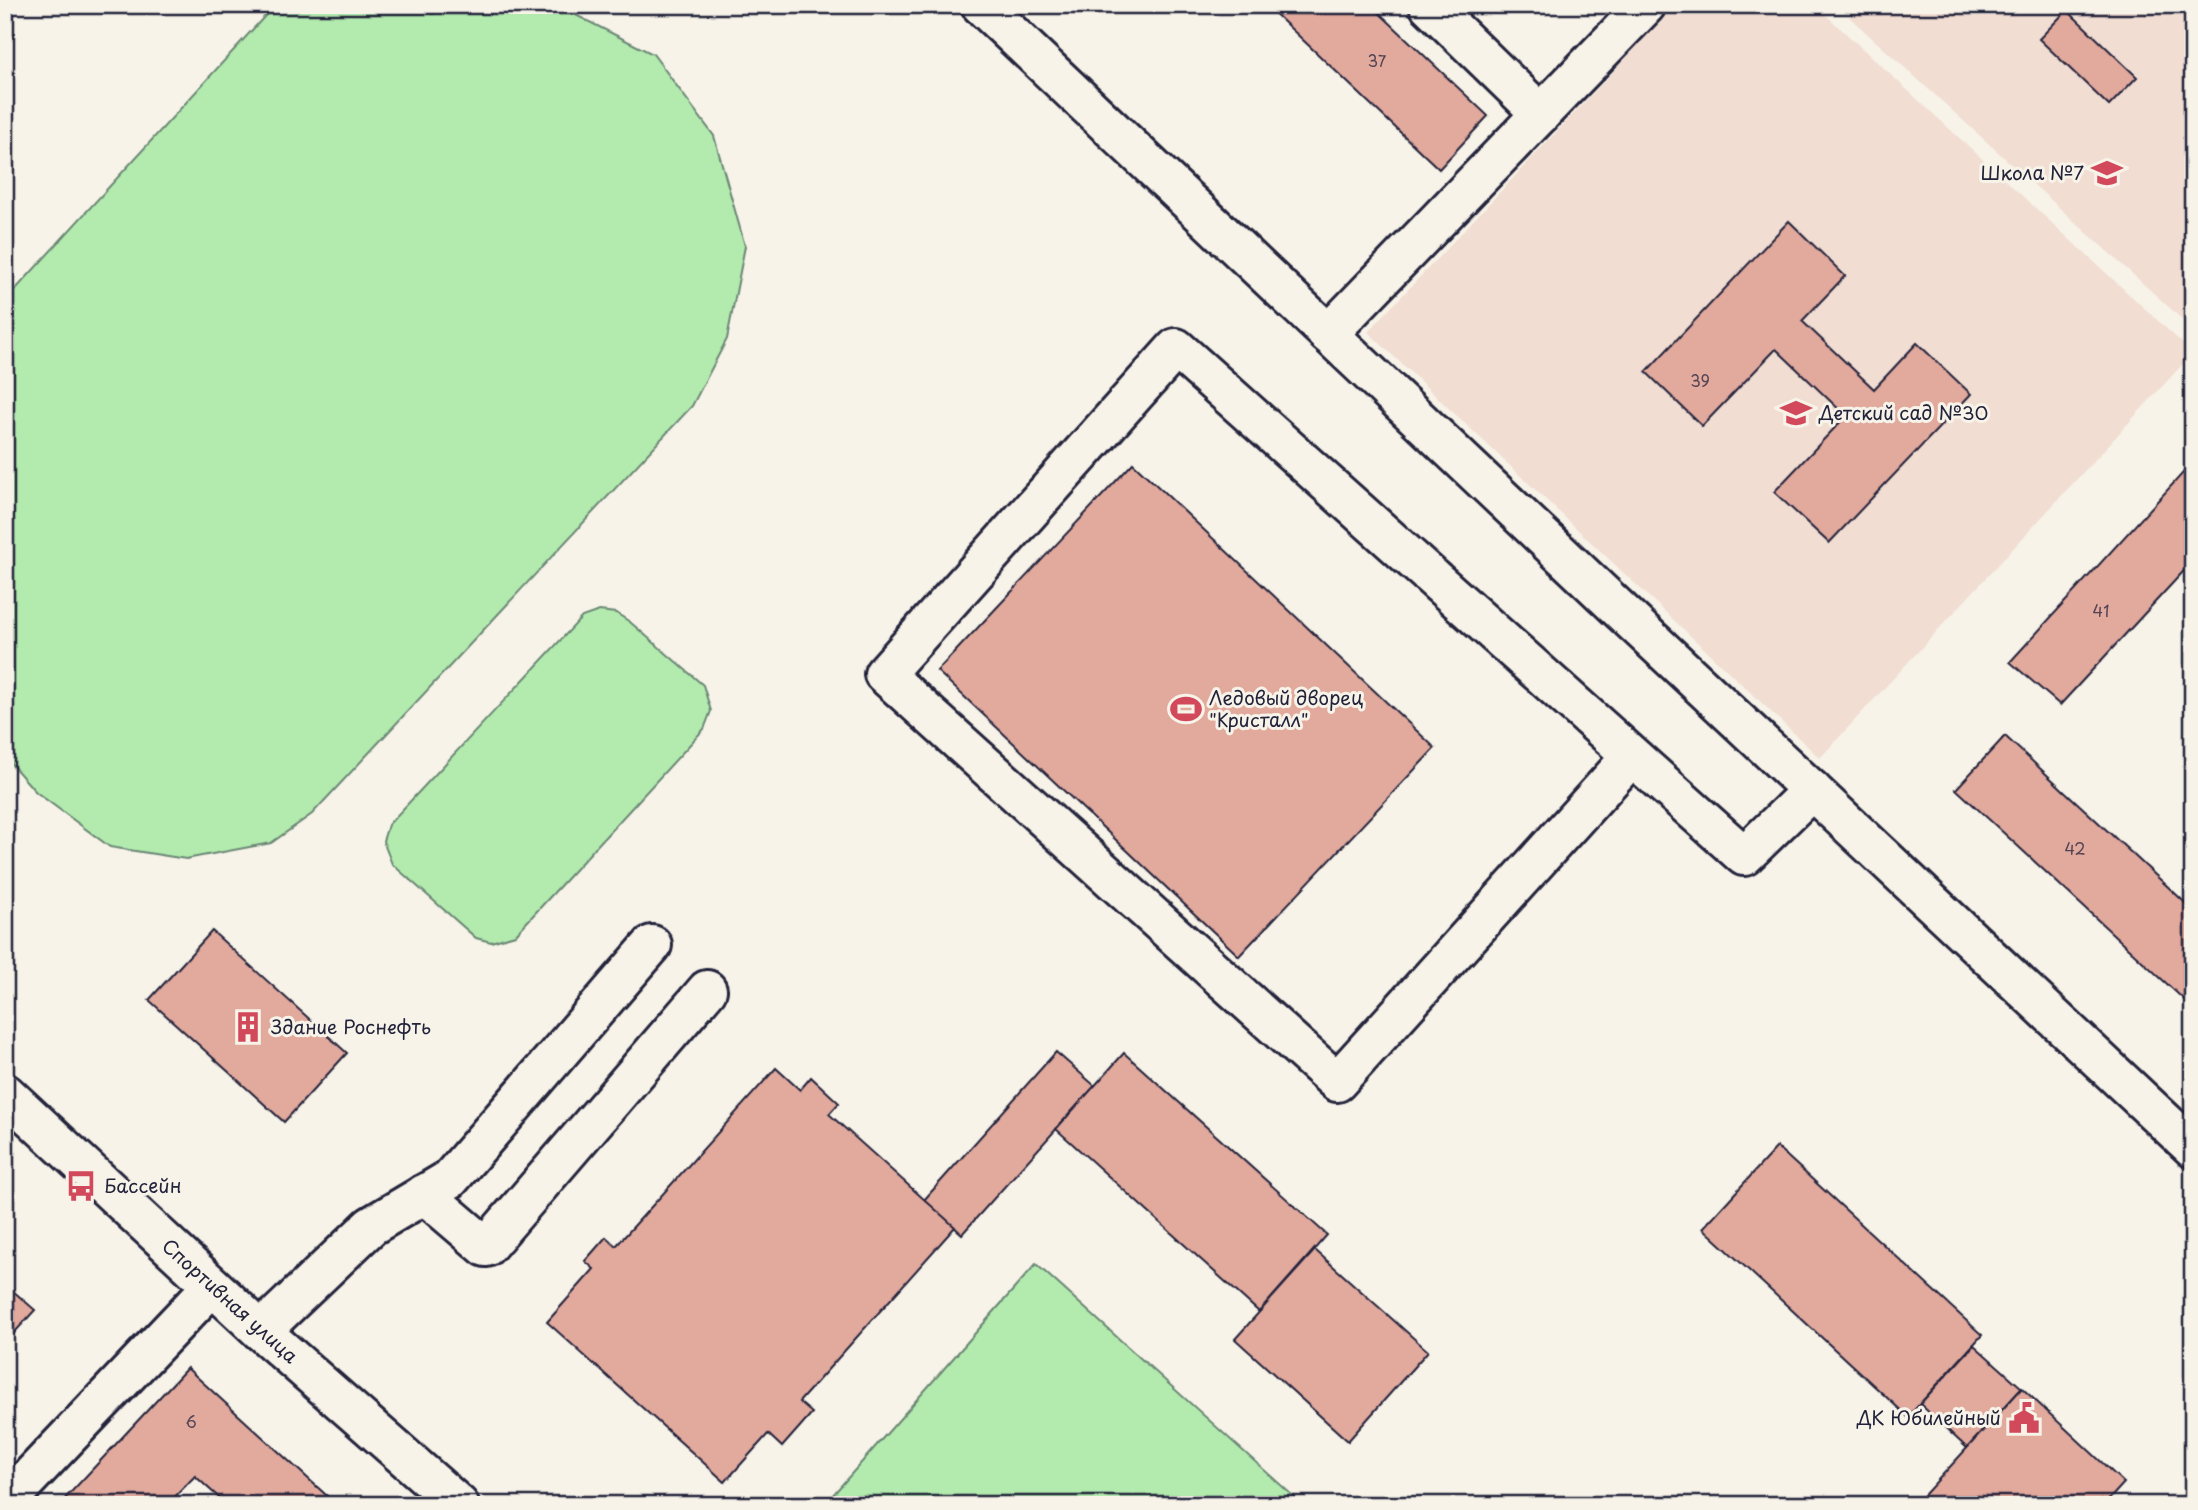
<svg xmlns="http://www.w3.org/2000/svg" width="2198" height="1510" viewBox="0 0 2198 1510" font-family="'Playpen Sans',sans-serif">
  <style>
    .built { fill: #f1ddd2 }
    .green { fill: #b3ebae; stroke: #6a8674; stroke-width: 2 }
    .building { fill: #e2a99d; stroke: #22223b; stroke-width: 2 }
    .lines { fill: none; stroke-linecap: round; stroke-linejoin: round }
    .minor-casing { stroke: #22223b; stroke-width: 44 }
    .minor { stroke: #f7f3e8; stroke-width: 38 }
    .labels { text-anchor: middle; stroke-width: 6; stroke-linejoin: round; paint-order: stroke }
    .number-label { font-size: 16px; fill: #524454 }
    .poi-label { font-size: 19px; fill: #22223b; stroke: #f7f3e8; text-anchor: start }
    .street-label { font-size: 19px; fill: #22223b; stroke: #f7f3e8 }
  </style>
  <rect width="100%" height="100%" fill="#f7f3e8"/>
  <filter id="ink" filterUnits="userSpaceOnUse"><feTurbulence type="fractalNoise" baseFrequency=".0143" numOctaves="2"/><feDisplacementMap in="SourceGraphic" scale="14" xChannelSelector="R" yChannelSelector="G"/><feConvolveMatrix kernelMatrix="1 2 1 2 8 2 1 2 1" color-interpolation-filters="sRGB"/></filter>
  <g filter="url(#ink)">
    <g class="built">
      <polygon points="1676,5 1815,5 2193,353 1820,758 1368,332"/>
      <polygon points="1860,5 2193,5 2193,329 1849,17"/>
    </g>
    <g class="green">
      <polygon points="275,5 423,5 432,14 459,8 564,9 653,54 714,136 745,246 727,339 692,406 312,814 271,843 186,859 110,847 36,792 5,757 5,301"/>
      <polygon points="599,611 616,613 630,622 703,685 711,711 704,729 515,935 491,942 476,938 392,864 383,841 388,825 582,617"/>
      <polygon points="1036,1264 1303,1505 824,1505"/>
    </g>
    <g class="building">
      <polygon points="1266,5 1371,5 1488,116 1439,169"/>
      <polygon points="2067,10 2137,77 2109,106 2039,39"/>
      <polygon points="1789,221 1845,276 1802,321 1874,389 1917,343 1971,394 1829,543 1774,492 1846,416 1776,349 1702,426 1646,372"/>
      <polygon points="2193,462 2193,561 2060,705 2010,662"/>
      <polygon points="1133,463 1435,748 1239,956 937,671"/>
      <polygon points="2005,736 2193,910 2193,1008 1956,789"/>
      <polygon points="212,931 347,1053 284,1122 149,1000"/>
      <polygon points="1056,1052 1095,1086 962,1234 924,1200"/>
      <polygon points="1124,1053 1327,1235 1259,1312 1056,1129"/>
      <polygon points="776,1068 800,1090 811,1077 839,1103 829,1114 955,1227 799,1402 812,1413 782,1447 768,1434 725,1482 547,1322 594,1269 585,1261 606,1237 616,1246"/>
      <polygon points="1777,1147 1982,1335 1908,1417 1703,1228"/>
      <polygon points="1315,1250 1428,1351 1348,1441 1235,1339"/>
      <polygon points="5,1284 35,1310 5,1343"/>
      <polygon points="1974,1345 2022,1388 1967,1448 1920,1404"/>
      <polygon points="187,1368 337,1505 227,1505 195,1476 167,1505 59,1505"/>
      <polygon points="2022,1388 2124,1483 2104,1505 1915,1505"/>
    </g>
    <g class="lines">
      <defs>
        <g id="minor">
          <polyline points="981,5 1621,611 2193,1148"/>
          <polyline points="1429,5 1541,114"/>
          <polyline points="1328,334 1646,5"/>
          <polyline points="1632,756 1337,1082 884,674 1176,348 1744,856 1812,790"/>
          <polyline points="5,1093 261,1331 459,1505"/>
          <polyline points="424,1194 486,1247 707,990"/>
          <polyline points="261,1331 371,1226 450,1179 652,945"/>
          <polyline points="10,1505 8,1500 212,1286"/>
        </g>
      </defs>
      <use href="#minor" class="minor-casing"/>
      <use href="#minor" class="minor"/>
    </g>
  </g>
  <defs>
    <symbol id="school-bare" viewBox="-9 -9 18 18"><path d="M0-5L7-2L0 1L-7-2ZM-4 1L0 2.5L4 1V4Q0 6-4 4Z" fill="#d1495b" stroke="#f7f3e8" stroke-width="2.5" paint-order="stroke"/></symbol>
    <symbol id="stadium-bare" viewBox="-9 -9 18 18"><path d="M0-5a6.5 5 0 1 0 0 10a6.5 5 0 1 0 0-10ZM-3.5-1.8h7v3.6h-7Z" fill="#d1495b" stroke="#f7f3e8" stroke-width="2.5" paint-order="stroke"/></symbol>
    <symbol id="building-bare" viewBox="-9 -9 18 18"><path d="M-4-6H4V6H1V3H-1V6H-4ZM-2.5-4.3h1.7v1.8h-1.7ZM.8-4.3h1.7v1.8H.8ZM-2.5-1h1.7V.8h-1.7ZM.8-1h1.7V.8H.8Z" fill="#d1495b" stroke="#f7f3e8" stroke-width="2.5" paint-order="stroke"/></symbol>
    <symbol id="bus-bare" viewBox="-9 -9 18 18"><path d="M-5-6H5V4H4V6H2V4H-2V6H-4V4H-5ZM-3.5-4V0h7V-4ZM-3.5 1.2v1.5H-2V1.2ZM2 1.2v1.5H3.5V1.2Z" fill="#d1495b" stroke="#f7f3e8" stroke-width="2.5" paint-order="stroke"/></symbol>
    <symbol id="civic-bare" viewBox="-9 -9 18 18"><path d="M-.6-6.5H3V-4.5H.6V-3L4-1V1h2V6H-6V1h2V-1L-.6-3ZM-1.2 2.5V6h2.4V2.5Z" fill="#d1495b" stroke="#f7f3e8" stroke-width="2.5" paint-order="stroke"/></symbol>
  </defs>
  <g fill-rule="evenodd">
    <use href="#school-bare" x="2085" y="151" width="44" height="44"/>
    <use href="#school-bare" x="1774" y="391" width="44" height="44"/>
    <use href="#stadium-bare" x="1164" y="687" width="44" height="44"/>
    <use href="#building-bare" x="226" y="1005" width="44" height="44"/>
    <use href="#bus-bare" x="59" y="1164" width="44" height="44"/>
    <use href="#civic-bare" x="2002" y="1396" width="44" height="44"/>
  </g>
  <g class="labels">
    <g class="number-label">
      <text x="1377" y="67">37</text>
      <text x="1700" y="387">39</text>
      <text x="2101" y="617">41</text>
      <text x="2075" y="855">42</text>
      <text x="191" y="1428">6</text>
    </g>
    <g class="poi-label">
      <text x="2084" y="180" text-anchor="end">Школа №7</text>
      <text x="1819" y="420">Детский сад №30</text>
      <text x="1209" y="705">Ледовый дворец<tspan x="1209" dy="22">"Кристалл"</tspan></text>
      <text x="271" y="1034">Здание Роснефть</text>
      <text x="104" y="1193">Бассейн</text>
      <text x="2001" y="1425" text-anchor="end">ДК Юбилейный</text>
    </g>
    <g class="street-label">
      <text transform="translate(230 1301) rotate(42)" y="7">Спортивная улица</text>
    </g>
  </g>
  <rect width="2198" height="1510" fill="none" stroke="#f7f3e8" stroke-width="28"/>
  <rect x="14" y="14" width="2170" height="1482" fill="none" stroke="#22223b" stroke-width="2.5" filter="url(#ink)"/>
</svg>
